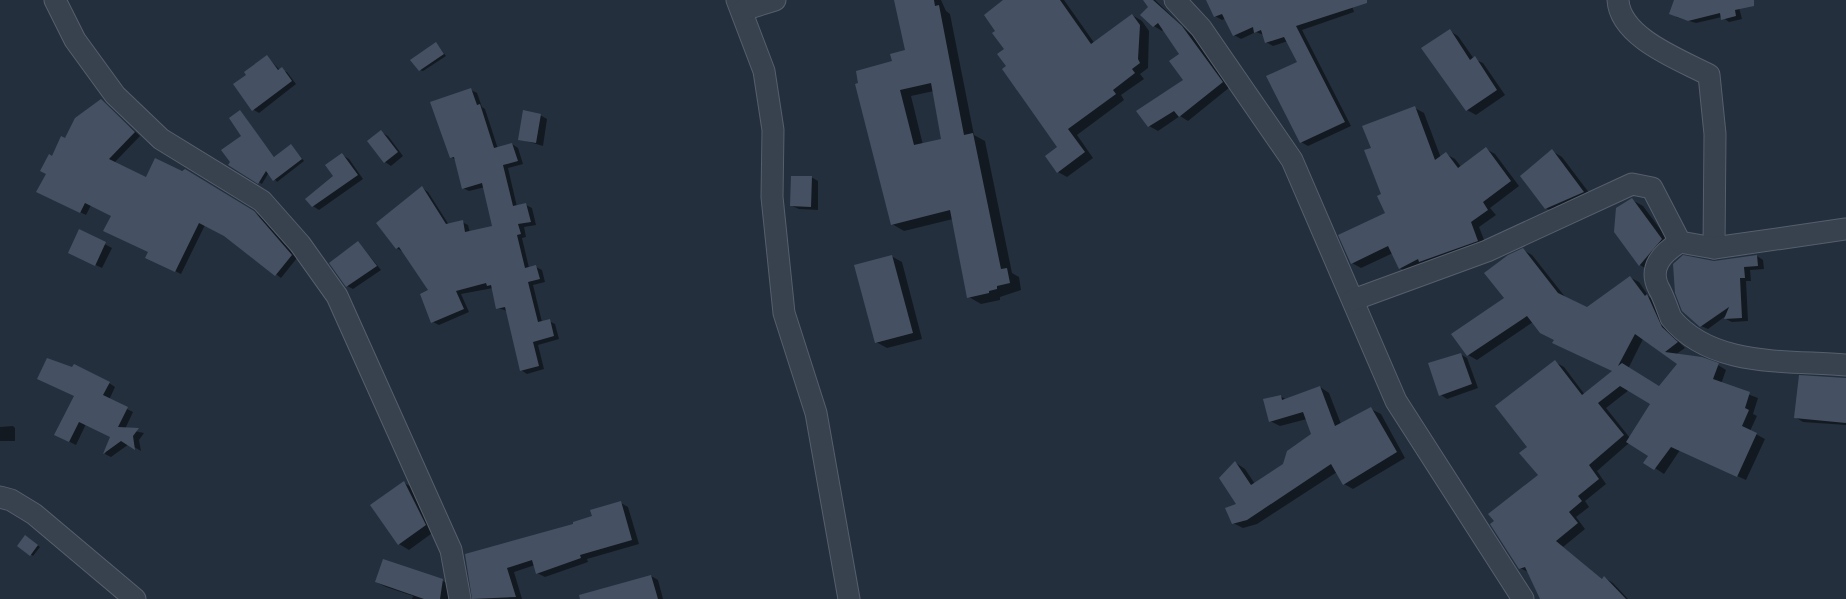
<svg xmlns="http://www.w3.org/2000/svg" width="1846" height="599" viewBox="0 0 1846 599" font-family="'DM Sans',sans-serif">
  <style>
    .shadow { fill: #0007; fill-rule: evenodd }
    .building { fill: #455162; fill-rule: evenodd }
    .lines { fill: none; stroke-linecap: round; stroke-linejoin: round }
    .minor-casing { stroke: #565f6c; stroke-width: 23 }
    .minor { stroke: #38414e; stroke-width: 21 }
  </style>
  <rect width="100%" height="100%" fill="#242f3e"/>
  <g class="shadow">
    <path d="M896 0H941L946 11 950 14 974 135 985 141 1012 273 1019 277 1021 290 1000 297V300L981 304 969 297 953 219 904 231 892 224 894 62 907 51ZM934 91 943 141 923 145 911 96Z"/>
    <polygon points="1006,0 1064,0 1095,44 1132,15 1142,21 1149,31 1148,68 1140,74 1144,79 1121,95 1124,100 1077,135 1093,158 1067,177 1058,172 1060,147 1008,66"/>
    <polygon points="1144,0 1155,0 1199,42 1230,87 1188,121 1180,116 1158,131 1149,126 1185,81 1181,54 1164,29 1162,31 1154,26 1142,15 1150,8"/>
    <polygon points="1208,0 1350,0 1354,12 1302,30 1351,126 1308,146 1301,142 1268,77 1299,63 1288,41 1273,46 1266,42 1264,35 1256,32 1241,39 1234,35 1226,18 1222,20 1215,16"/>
    <polygon points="1675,0 1737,0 1742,19 1729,22 1722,17 1696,23 1676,17"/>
    <polygon points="1450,31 1458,36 1474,59 1483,63 1505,95 1476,115 1467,110"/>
    <polygon points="436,43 446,56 423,71 420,70"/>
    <polygon points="267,57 280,70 287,72 296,84 259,113 254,110 248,75"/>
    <polygon points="471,90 477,93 482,107 485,109 498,149 512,144 518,148 523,164 508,168 517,207 526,205 532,208 536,225 524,227 526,237 522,238 529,268 536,267 542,270 545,282 533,285 542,322 549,321 555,324 559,339 538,345 544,369 527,374 521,370 507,311 498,308 493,288 461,294 469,312 439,325 433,322 430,291 403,252 397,248 378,223 422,188 428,192 449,225 462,222 468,225 470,233 494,227 485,187 469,191 463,188 456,160 451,157"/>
    <polygon points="101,101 140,136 114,163 147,179 185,170 260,216 297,258 281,278 227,236 205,225 181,274 153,260 149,252 112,216 91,205 86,215 44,195 53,158"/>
    <polygon points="1415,108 1424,113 1441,158 1446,154 1455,159 1462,168 1486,149 1495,154 1519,186 1490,208 1496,215 1479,227 1486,245 1408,273 1400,268 1393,253 1361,268 1352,263 1387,214 1373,149"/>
    <polygon points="240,112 275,158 291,146 304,161 277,182 269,172 262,184 230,165 243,136"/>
    <polygon points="540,115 547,119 543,146 519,139"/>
    <polygon points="381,132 388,136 403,156 391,166 385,162"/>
    <polygon points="1552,151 1562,157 1593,198 1557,214 1546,208"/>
    <polygon points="342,155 349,159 363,179 319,210 313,206 335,176"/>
    <polygon points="811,177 818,181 818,210 799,209 792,206"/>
    <polygon points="1632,200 1643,206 1672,245 1650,271 1640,265"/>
    <polygon points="80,231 112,248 102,268 77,256"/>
    <polygon points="359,243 381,270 353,289 347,286"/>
    <path d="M1523 250 1532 255 1566 298 1587 309 1631 278 1639 282 1649 297 1656 300 1670 333 1685 348 1675 355 1718 365 1726 370 1721 384 1758 398 1753 414 1757 416 1750 431 1765 439 1746 480 1680 450 1664 474 1646 462 1650 456 1629 443 1597 471 1606 484 1585 501 1589 507 1576 517 1585 529 1563 547 1603 580 1605 578 1613 583 1628 599H1541L1530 573 1520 568 1540 476 1529 447 1555 362 1564 367 1585 395 1614 372 1556 340 1533 322 1477 360 1468 355 1506 299ZM1643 339 1679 364 1660 388 1628 369ZM1629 390 1652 404 1630 438 1606 408Z"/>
    <polygon points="891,256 902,262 922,339 887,348 876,342"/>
    <polygon points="1757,256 1763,260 1764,269 1750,270 1751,281 1746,281 1748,321 1732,322 1726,319 1727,315 1708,329 1701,326 1714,262"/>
    <polygon points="1460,354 1467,358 1478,388 1447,399 1441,395"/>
    <polygon points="1846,379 1846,425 1803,422 1795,417"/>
    <polygon points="109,383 115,387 109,400 133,412 125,429 144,433 139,440 141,451 129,444 111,457 105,454 112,437 86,424 76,445 62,438"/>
    <polygon points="1320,387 1329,393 1341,424 1371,409 1381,414 1405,458 1353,489 1344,484 1337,472 1257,524 1243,528 1233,523 1238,504 1236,463 1245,469 1255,484 1285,465 1313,435 1307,419 1280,426 1270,421 1280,396 1287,400"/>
    <polygon points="13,426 15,428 15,441 0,441 0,427"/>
    <polygon points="404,483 415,489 435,531 409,550 399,544"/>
    <polygon points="621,503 628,507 639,544 587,559 588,562 545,577 537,573 535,565 514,572 522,599 472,599 466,555 575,525"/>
    <polygon points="25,537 40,547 33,556 19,546"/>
    <polygon points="384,561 443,581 453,587 451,599 412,599 413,596 386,587 376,582"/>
    <polygon points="651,576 658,580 663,599 603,599"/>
  </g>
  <g class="building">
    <path d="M894 0H934L935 6 939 5 964 135 973 133 1001 269 1007 268 1010 283 997 286V289L989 291V293L967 298 950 210 891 225 855 84 858 83 856 71 892 61 890 54 905 50ZM931 83 941 139 914 145 900 90Z"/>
    <polygon points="1003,0 1060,0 1091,44 1132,14 1140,25 1138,59 1140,63 1132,69 1135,73 1113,90 1116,94 1068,129 1085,152 1057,173 1045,156 1057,147 1002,69 1006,66 997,54 1004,49 992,33 995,31 984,15"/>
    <polygon points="1143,0 1153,0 1182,26 1223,82 1179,117 1174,111 1148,127 1136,111 1183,80 1169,61 1179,54 1158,23 1153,27 1140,15 1148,7"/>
    <polygon points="1206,0 1367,0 1367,3 1296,26 1345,122 1300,143 1266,76 1297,62 1284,37 1265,43 1261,30 1254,33 1253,27 1233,36 1222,14 1214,17"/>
    <polygon points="1674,0 1754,0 1754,6 1735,10 1736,16 1721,20 1720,13 1688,21 1669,14"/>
    <polygon points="1450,29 1470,60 1475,56 1497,90 1466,111 1421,48"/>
    <polygon points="436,42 444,54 419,71 410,60"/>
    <polygon points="267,55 278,70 282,67 292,81 252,111 233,84 246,75 244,72"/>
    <polygon points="471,88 477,105 480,104 494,148 512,143 518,161 503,165 513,206 526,203 531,222 518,224 521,234 517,235 525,268 536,265 540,279 528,282 538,322 550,319 554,336 533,342 539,366 520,371 505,307 496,309 491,285 487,286 486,283 456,291 464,309 431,323 420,294 428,290 399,247 396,249 376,223 422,186 446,224 463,220 465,232 492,226 482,183 462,189 454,157 450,158 430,102"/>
    <polygon points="101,99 135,132 109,159 146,177 155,158 182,171 185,169 254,211 292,255 275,276 224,236 199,223 175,272 145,258 148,252 103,231 111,216 85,203 80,213 36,192 46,174 40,171 49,154 52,156 61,136 65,138 75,118"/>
    <polygon points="1415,106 1435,160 1446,152 1458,168 1486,147 1511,181 1483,202 1488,210 1471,222 1478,241 1419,262 1418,259 1399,269 1388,246 1351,264 1338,235 1385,213 1377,196 1381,194 1364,150 1371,148 1362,126"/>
    <polygon points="240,110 274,157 291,144 302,159 273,181 266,171 258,184 228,165 230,162 221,150 241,136 229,118"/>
    <polygon points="523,110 541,114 536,143 518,140"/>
    <polygon points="381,130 398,152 384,163 367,141"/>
    <polygon points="1552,149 1584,192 1545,209 1520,176"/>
    <polygon points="342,153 358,175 312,207 305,199 333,176 325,165"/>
    <polygon points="791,176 812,176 811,207 790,206"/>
    <polygon points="1632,198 1662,239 1639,266 1614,232 1616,208"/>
    <polygon points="79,229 106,242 95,266 68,253"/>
    <polygon points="358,241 377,266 346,287 329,263"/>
    <path d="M1523 248 1558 293 1587 307 1630 276 1645 296 1647 294 1662 327 1678 342 1665 352 1702 357 1719 363 1713 379 1750 392 1745 408 1749 410 1742 426 1757 433 1737 477 1671 447 1654 470 1643 463 1648 456 1626 442 1650 404 1620 386 1598 403 1624 435 1589 465 1599 479 1578 496 1582 501 1569 512 1578 523 1556 541 1602 579 1604 576 1626 599H1540L1525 567 1519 569 1490 524 1494 521 1488 514 1538 475 1519 453 1527 447 1495 406 1555 360 1582 395 1612 371 1552 343 1554 340 1540 333 1527 316 1467 356 1451 334 1504 298 1484 273 1508 255ZM1635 334 1677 364 1659 386 1622 363 1618 366Z"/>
    <polygon points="892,255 913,333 875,343 854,265"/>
    <polygon points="1683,255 1714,261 1757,255 1758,266 1744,267 1745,278 1740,278 1742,318 1724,319 1729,307 1700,327 1682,311 1675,293 1673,264"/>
    <polygon points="1461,353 1472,384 1439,396 1428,363"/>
    <polygon points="47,358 72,367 74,364 110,382 103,395 128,407 118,427 139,428 133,436 135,450 121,441 103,454 110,437 79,422 69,442 54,435 74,396 37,379"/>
    <polygon points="1799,375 1846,378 1846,423 1794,418"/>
    <polygon points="1320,386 1335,426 1371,407 1397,452 1343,485 1331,464 1247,520 1232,524 1225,508 1236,504 1219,478 1235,461 1251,485 1283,464 1287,451 1311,434 1303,412 1269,422 1263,399 1281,395 1282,400"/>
    <polygon points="404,481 426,525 398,545 370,505"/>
    <polygon points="621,501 632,540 580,555 581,558 536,574 532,560 507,568 516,597 472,599 465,554 573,524 573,522 592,516 590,510"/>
    <polygon points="25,535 38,545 30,556 17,546"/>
    <polygon points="383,559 443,579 440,599 424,599 375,582"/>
    <polygon points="651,575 658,599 580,599 579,595"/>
  </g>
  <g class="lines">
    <defs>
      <g id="minor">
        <polyline points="55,0 75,40 115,95 161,139 262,201 300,244 337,296 451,550 460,599"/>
        <polyline points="737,0 764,71 773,130 772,197 784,313 816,413 849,599"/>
        <polyline points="1175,0 1201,28 1292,160 1396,401 1523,599"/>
        <path d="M1618 0C1620 38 1681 60 1709 75L1715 134 1714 248"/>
        <polyline points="743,10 775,0"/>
        <path d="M1680 242C1662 253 1648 268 1659 289 1663 295 1670 316 1671 318 1712 368 1787 360 1846 365"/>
        <polyline points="1353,300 1487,251 1632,184 1652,188 1680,242 1714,248 1846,229"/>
        <polyline points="0,497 11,500 34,514 135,599"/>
      </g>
    </defs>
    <use href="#minor" class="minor-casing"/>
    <use href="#minor" class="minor"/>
  </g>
</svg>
